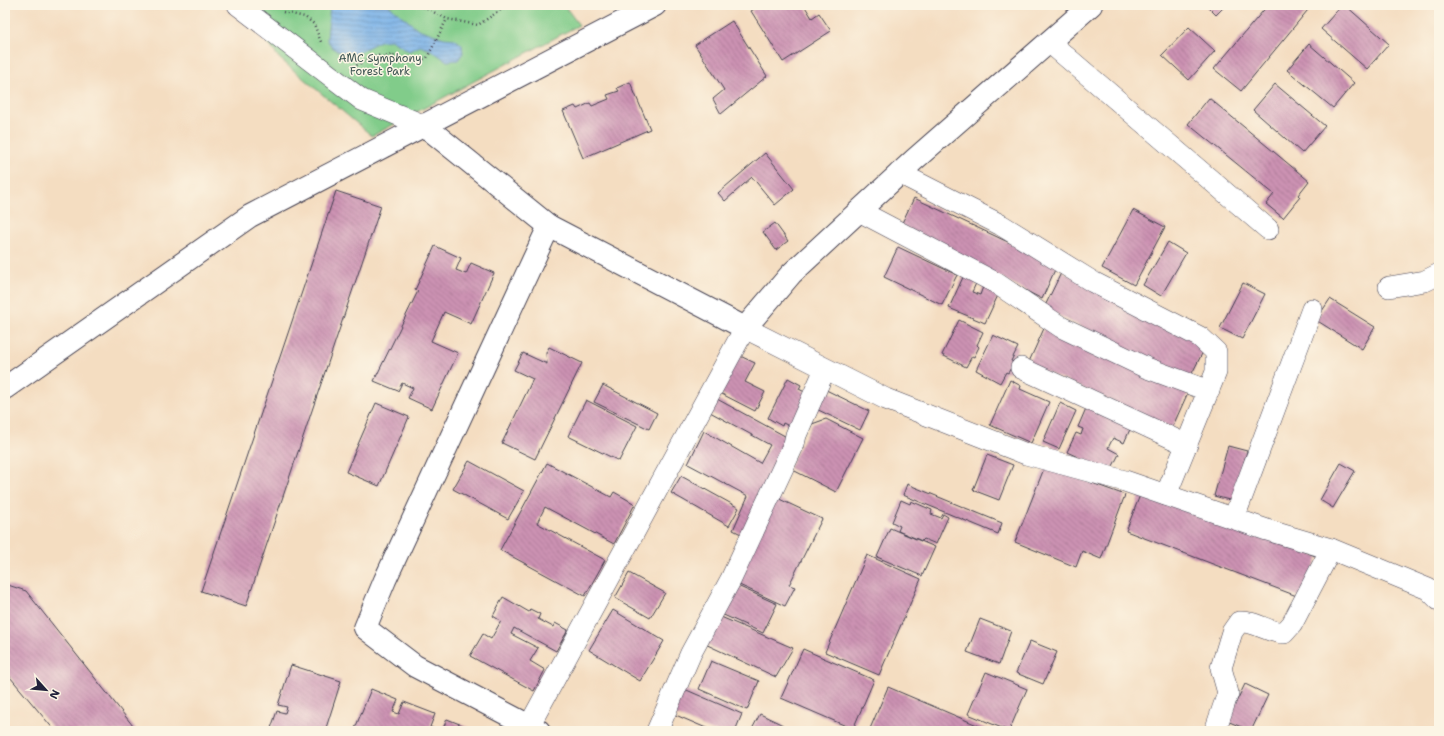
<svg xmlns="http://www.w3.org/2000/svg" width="1444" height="736" viewBox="0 0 1444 736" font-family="'Shantell Sans',sans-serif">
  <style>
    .garden { fill: #81cc8a; stroke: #527762 }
    .water { fill: url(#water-rules); stroke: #4d6a92 }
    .building { fill: url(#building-back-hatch) }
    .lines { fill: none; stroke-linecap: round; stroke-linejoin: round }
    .minor-casing { stroke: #423e4f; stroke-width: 22 }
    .tertiary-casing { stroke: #423e4f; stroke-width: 24 }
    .path { stroke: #423e4f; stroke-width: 2.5; stroke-dasharray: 1 3; stroke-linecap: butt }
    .minor { stroke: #fff; stroke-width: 21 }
    .tertiary { stroke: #fff; stroke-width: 22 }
    .labels { text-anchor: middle; stroke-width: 3; stroke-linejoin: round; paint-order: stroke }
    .park-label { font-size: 11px; fill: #3e5553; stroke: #fcf5e5 }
  </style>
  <defs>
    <pattern id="water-rules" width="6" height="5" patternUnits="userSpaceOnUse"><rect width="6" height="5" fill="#78b1e8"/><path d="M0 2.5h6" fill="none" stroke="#6290bd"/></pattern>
    <pattern id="building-back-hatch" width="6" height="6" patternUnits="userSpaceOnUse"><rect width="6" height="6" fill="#cc92b2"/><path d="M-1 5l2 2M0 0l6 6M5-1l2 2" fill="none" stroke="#a57792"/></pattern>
  </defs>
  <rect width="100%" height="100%" fill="#fcf5e5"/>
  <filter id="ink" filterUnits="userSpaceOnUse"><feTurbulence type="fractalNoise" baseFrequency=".025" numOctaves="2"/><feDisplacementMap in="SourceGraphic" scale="8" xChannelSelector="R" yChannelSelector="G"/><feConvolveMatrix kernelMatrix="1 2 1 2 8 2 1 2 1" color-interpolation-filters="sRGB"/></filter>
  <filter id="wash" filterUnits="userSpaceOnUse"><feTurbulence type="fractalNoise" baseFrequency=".012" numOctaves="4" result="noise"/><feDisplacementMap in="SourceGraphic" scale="16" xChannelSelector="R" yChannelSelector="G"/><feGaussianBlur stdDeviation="0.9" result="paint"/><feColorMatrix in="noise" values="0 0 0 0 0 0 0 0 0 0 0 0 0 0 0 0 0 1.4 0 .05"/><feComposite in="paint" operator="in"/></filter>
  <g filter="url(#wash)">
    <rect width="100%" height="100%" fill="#f4ddc1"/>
    <polygon class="garden" points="240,5 564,5 579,25 372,136 279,58"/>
    <polygon class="water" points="330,5 388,5 418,29 444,38 455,39 462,45 463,53 458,60 447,61 431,50 420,46 409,51 391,40 380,41 355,54 345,54 334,49 327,40"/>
    <g id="blocks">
      <g class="building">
        <polygon points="760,5 804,5 812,18 819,13 831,31 783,62 751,11"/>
        <polygon points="1206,5 1226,5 1216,15"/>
        <polygon points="1268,5 1312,5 1241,91 1214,69"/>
        <polygon points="1342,5 1345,5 1389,44 1367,69 1321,29"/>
        <polygon points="732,21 767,76 721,114 713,99 724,90 695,45"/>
        <polygon points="1189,27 1215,51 1189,80 1162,55"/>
        <polygon points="1309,44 1354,83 1333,108 1287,70"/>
        <polygon points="630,82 650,129 583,158 563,111 575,106 577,109 590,103 592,106 609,99 607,95 619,91 617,88"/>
        <polygon points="1275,84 1325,126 1302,153 1253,110"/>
        <polygon points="1209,98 1309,181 1298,195 1300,197 1283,218 1266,204 1274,194 1188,124"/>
        <polygon points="765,153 794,189 775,205 752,177 725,201 718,193"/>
        <polygon points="336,191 381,206 246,606 201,591"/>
        <polygon points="914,198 1057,265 1042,299 901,225"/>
        <polygon points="1133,210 1165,227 1134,285 1102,268"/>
        <polygon points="775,223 788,241 776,250 763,232"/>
        <polygon points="1168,242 1186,253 1161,296 1143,285"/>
        <polygon points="435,246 461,258 456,270 466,274 471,263 494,273 471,324 444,312 431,341 458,353 432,409 408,398 413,388 402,383 398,391 374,381 418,291 415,290"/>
        <polygon points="898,247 957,275 942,305 884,277"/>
        <polygon points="1062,271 1207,344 1188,381 1044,308"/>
        <polygon points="964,275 977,281 972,292 980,295 984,284 1000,291 985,323 949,308"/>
        <polygon points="1243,283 1265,294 1242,339 1220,328"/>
        <polygon points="1330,299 1375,327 1362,349 1316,320"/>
        <polygon points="959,320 983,332 977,345 979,347 974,357 972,356 966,367 942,355"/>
        <polygon points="1046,324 1190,388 1172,428 1028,364"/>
        <polygon points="993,335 1018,347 1011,361 1014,362 1008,373 1006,372 1000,383 976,370"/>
        <polygon points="549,347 582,363 535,459 502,443 533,379 514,370 523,353 547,364 546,353"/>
        <polygon points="738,355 755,363 745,382 765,392 755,411 718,392"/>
        <polygon points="788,378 801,385 799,389 812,396 795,429 783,423 782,426 768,418"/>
        <polygon points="1010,380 1021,386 1020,389 1049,402 1031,443 990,425"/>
        <polygon points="603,385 657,413 649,429 594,402"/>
        <polygon points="820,387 869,411 860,430 810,406"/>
        <polygon points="717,399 794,441 747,537 733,530 748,496 688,464 704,431 760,463 770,445 710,412"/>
        <polygon points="586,400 637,426 619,461 568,436"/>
        <polygon points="376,403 409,417 379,486 346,472"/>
        <polygon points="1060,403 1076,411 1059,449 1043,442"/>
        <polygon points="1087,406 1131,427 1124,443 1113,438 1108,448 1119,454 1110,472 1067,452 1076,433 1081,435 1083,429 1078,427"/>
        <polygon points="826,419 863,438 836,492 789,468 812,424"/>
        <polygon points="1228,446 1247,451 1233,501 1214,496"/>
        <polygon points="987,455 1013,465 999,500 973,490"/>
        <polygon points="469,461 524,491 508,519 453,489"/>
        <polygon points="547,463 611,497 614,492 635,504 614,544 545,507 537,523 605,560 585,596 500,550"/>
        <polygon points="1341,463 1355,471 1333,508 1320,500"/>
        <polygon points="1045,466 1125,495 1101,559 1082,551 1076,567 1015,542"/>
        <polygon points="681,476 739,508 729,526 671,493"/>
        <polygon points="907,484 1002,523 998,534 903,495"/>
        <polygon points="1142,490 1318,557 1302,598 1126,531"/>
        <polygon points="775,497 822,519 789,585 795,587 785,606 735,583"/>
        <polygon points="901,500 910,504 911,501 932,510 931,514 941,518 943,514 948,517 936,544 924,539 922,541 898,531 900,526 892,522"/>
        <polygon points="890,528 935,547 922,576 877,557"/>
        <polygon points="867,555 921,579 879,675 825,652"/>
        <polygon points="629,573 665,593 650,618 615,598"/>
        <polygon points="731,583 777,604 763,633 717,612"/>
        <polygon points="5,584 26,591 137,731 55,731 5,671"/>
        <polygon points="503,597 529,612 530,609 540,614 538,619 553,627 555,623 568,630 556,651 514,628 511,634 538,648 530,661 545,670 534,691 470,656 483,634 491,639 501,621 493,616"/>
        <polygon points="613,610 664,641 640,681 589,650"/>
        <polygon points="714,614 793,648 776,677 701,642"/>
        <polygon points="980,619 1011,631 999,664 967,652"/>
        <polygon points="1030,641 1057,652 1043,684 1016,673"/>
        <polygon points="803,649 874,680 853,729 781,698"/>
        <polygon points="711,661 759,681 747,710 699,689"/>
        <polygon points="291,665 341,681 325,731 270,731 277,711 285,713 287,707 278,705"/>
        <polygon points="986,672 1027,689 1009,731 968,714"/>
        <polygon points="1245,684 1268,695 1251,731 1227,721"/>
        <polygon points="888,687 991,731 869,731"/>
        <polygon points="682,688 742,714 735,731 713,731 671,713"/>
        <polygon points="371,689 398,700 393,712 399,714 404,702 435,714 430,727 440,731 354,731"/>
        <polygon points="760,714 783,725 780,731 751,731"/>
        <polygon points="447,719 477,731 442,731"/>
      </g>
    </g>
  </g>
  <g filter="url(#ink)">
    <use href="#blocks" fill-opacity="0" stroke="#423e4f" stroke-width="1"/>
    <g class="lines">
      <defs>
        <g id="minor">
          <polyline points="238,5 362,100 425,126"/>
          <polyline points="1049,42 1268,229"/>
          <polyline points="899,173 1001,225 1093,282 1200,337 1216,352 1216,372 1166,495"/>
          <polyline points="859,211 996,283 1061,327 1147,368 1209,391"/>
          <polyline points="1389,287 1425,281 1439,274"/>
          <polyline points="1021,368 1187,445"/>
          <polyline points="1234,518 1312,309"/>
          <polyline points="529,726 745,328 886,399 1026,454 1125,481 1267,530 1331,549 1428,589 1439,600"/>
          <polyline points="657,731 691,653 731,579 794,444 796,435 825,369"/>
          <path d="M1215 731 1228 693 1221 668 1232 632 1239 622C1258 621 1265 632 1284 633L1292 624 1331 549"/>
        </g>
        <g id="tertiary">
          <polyline points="425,126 549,226 385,580 365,628 415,666 539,731"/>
          <polyline points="549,226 745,328 791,274 914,160 1091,5"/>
          <polyline points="5,388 250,216 655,5"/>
        </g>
      </defs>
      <use href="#minor" class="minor-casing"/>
      <use href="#tertiary" class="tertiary-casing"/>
      <g class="path">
        <polyline points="420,5 447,19 478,25 508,5"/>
        <polyline points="283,12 305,17 314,24 321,42"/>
        <polyline points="353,67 376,55 383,57 391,55 414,63 427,58 447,19"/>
      </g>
      <use href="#minor" class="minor"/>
      <use href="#tertiary" class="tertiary"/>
    </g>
  </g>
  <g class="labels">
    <g class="park-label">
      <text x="380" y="62">AMC Symphony<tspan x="380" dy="13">Forest Park</tspan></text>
    </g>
  </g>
  <rect width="1444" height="736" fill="none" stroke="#fcf5e5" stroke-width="20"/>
  <g transform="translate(46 690) rotate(117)" stroke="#fcf5e5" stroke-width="3" paint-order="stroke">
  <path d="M0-3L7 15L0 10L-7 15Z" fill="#22223b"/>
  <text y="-6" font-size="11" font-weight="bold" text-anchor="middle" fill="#22223b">N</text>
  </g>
</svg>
